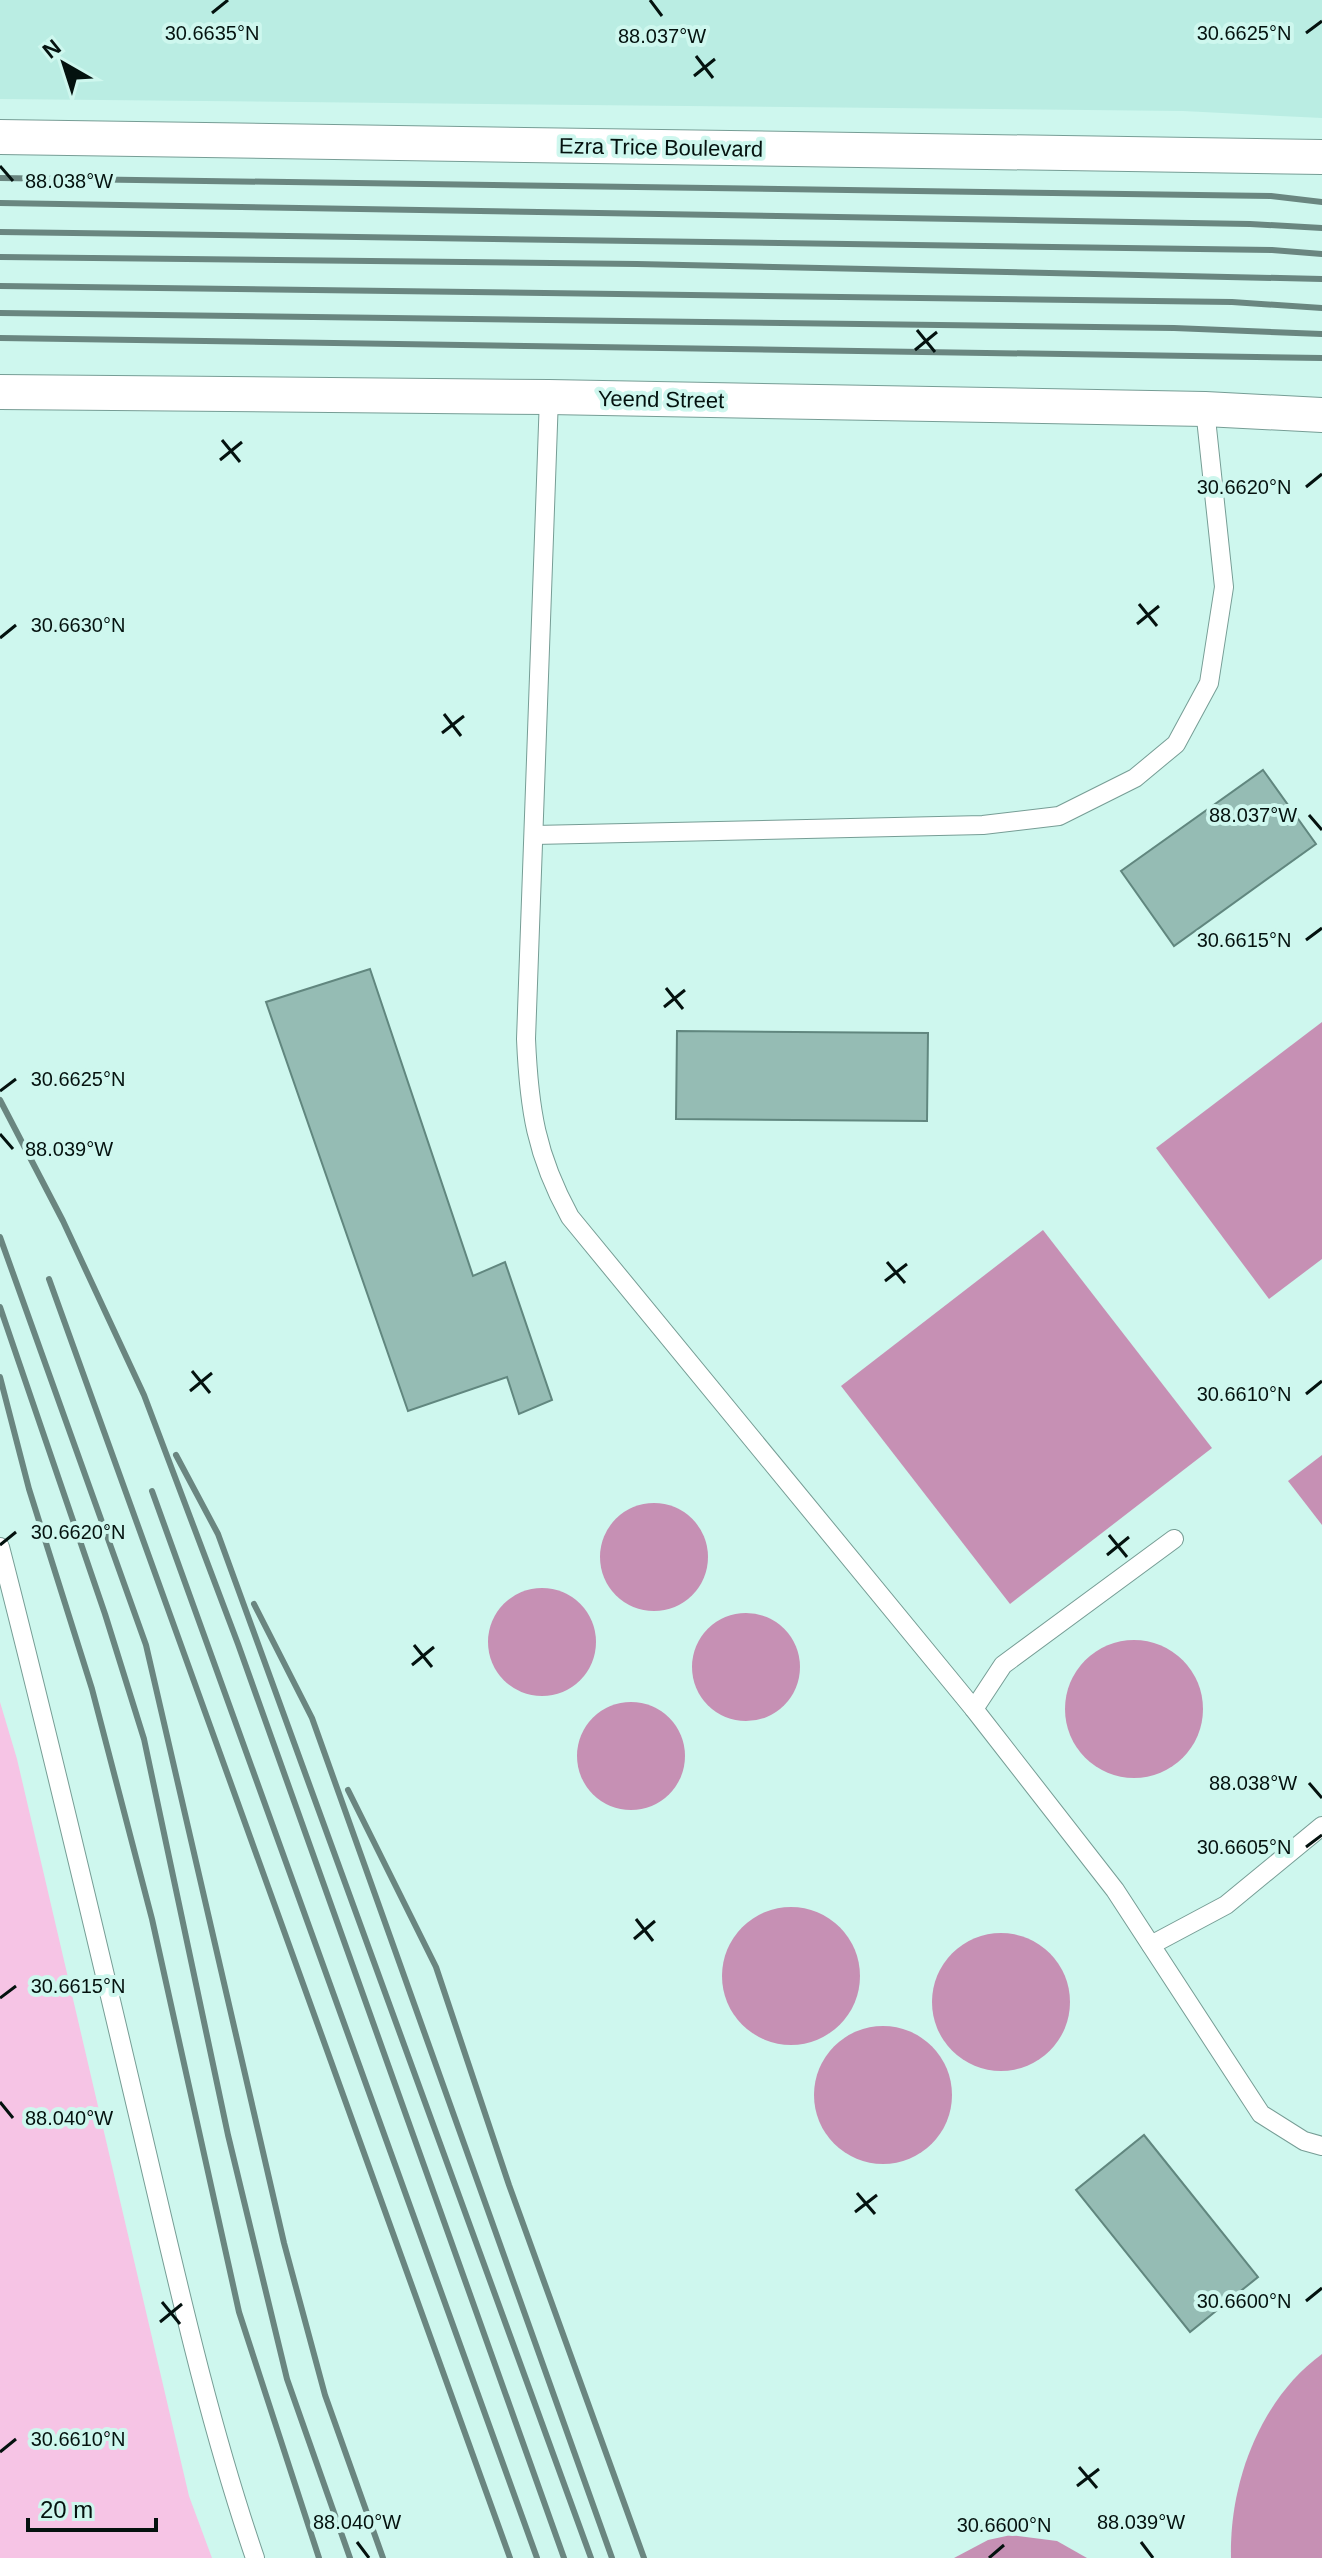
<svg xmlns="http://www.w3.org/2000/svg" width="1322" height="2558" viewBox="0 0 1322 2558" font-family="Helvetica,sans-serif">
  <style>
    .built { fill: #baede3 }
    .green { fill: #f6c4e5 }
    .water { fill: #c690b4 }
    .building { fill: #95bcb4; stroke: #61877f; stroke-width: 2 }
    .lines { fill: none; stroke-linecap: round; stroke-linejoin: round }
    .lane-casing { stroke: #769d95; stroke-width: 20 }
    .street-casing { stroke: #769d95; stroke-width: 36 }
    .lane { stroke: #fff; stroke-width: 18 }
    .street { stroke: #fff; stroke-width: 34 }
    .rail { stroke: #6a8680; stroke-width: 6 }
    .ticks { fill: none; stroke: #04120f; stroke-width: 3 }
    .labels { text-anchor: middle; stroke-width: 8; stroke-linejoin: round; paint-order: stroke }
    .street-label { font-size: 22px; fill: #04120f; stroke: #cef7ee }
    .ticks-label { font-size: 20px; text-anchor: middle; fill: #04120f; stroke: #cef7ee; stroke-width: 8; stroke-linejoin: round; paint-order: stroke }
  </style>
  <rect width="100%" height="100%" fill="#cef7ee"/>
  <polygon class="built" points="0,0 1322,0 1322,118 1183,111 0,99"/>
  <polygon class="green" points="0,1702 17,1759 189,2496 212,2558 0,2558"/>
  <g class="water">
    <polygon points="1322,1022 1322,1259 1269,1299 1156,1148"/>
    <polygon points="1043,1230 1212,1448 1010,1604 841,1386"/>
    <polygon points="1322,1455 1322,1525 1288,1481"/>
    <circle cx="654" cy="1557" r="54"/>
    <circle cx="542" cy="1642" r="54"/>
    <circle cx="746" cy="1667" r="54"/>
    <circle cx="1134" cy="1709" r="69"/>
    <circle cx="631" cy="1756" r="54"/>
    <circle cx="791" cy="1976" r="69"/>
    <circle cx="1001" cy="2002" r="69"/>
    <circle cx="883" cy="2095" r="69"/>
    <path d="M1322 2354V2558H1231C1229 2483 1260 2399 1322 2354Z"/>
    <polygon points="1011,2535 1057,2541 1087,2558 954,2558 988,2540"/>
  </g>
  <g class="building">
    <polygon points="1263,770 1316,844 1174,946 1121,871"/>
    <polygon points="370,969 473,1276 505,1262 552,1400 519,1414 507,1377 408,1411 266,1002"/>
    <polygon points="677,1031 928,1033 927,1121 676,1119"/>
    <polygon points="1144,2135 1258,2277 1190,2332 1076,2190"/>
  </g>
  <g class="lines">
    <defs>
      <g id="lane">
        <path d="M549 397 526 1039C529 1109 536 1155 570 1217L974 1709 1115 1890 1261 2114 1304 2141 1322 2146"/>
        <polyline points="534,835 983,825 1059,816 1135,778 1176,744 1209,683 1224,587 1205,409"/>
        <path d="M0 1547C49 1737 94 1928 139 2119 174 2266 206 2415 255 2558"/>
        <polyline points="974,1709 1003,1665 1174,1539"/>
        <polyline points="1151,1945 1226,1905 1322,1826"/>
      </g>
      <g id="street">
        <polyline points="0,137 1322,157"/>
        <polyline points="0,392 549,397 1205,409 1322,415"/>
      </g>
    </defs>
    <use href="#lane" class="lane-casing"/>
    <use href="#street" class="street-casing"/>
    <use href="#lane" class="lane"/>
    <use href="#street" class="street"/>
    <g class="rail">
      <polyline points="0,178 1271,196 1322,202"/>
      <polyline points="0,203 1250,224 1322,228"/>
      <polyline points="0,232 1272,250 1322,254"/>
      <polyline points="0,257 637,264 1322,279"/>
      <polyline points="0,286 1232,302 1322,308"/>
      <polyline points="0,313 1174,328 1322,334"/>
      <polyline points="0,338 1322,358"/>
      <polyline points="0,1100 63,1221 144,1395 238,1644 564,2558"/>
      <polyline points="0,1237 146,1645 284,2243 325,2395 383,2558"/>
      <polyline points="49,1279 510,2558"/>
      <polyline points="0,1307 105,1614 144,1739 228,2135 287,2379 350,2558"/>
      <polyline points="0,1377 29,1489 92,1689 152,1919 239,2312 319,2558"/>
      <polyline points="176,1455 218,1534 591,2558"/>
      <polyline points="152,1491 537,2558"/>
      <polyline points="254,1604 312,1718 612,2558"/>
      <polyline points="348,1790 436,1967 509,2185 644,2558"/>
    </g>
  </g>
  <path class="ticks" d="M650 0 662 16M212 13 228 0M1306 33 1322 21M696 56 713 78M694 76 715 59M0 166 13 181M917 330 935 352M915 350 937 332M222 440 240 462M220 460 242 442M1306 487 1322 474M1139 604 1157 626M1137 624 1159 606M0 638 16 625M444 714 461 736M442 733 464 716M1309 815 1322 830M1306 940 1322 928M666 988 683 1009M664 1007 685 990M0 1091 16 1079M0 1134 13 1149M887 1262 905 1283M885 1281 907 1264M192 1371 210 1393M190 1391 212 1373M1306 1394 1322 1381M1109 1535 1127 1557M0 1545 16 1532M1107 1555 1129 1537M414 1645 432 1667M412 1665 434 1647M1309 1783 1322 1798M1306 1847 1322 1835M636 1919 653 1941M634 1939 655 1921M0 1998 16 1986M0 2102 13 2118M857 2193 875 2214M855 2212 877 2195M1306 2301 1322 2288M162 2302 180 2324M160 2322 182 2304M0 2452 16 2439M1079 2467 1097 2488M1077 2486 1099 2469M357 2542 369 2558M1141 2542 1153 2558M989 2558 1004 2545"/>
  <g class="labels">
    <g class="street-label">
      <text transform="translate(661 147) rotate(1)" y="8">Ezra Trice Boulevard</text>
      <text transform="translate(661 399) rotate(1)" y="8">Yeend Street</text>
    </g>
  </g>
  <g class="ticks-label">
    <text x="212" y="40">30.6635°N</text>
    <text x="1244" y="40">30.6625°N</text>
    <text x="662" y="43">88.037°W</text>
    <text x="69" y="188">88.038°W</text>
    <text x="1244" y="494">30.6620°N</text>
    <text x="78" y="632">30.6630°N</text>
    <text x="1253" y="822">88.037°W</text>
    <text x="1244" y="947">30.6615°N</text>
    <text x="78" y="1086">30.6625°N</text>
    <text x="69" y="1156">88.039°W</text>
    <text x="1244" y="1401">30.6610°N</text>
    <text x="78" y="1539">30.6620°N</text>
    <text x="1253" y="1790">88.038°W</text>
    <text x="1244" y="1854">30.6605°N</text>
    <text x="78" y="1993">30.6615°N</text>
    <text x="69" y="2125">88.040°W</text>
    <text x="1244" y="2308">30.6600°N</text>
    <text x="78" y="2446">30.6610°N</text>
    <text x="357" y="2529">88.040°W</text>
    <text x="1141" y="2529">88.039°W</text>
    <text x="1004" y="2532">30.6600°N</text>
  </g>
  <g transform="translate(64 64) rotate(321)" stroke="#cef7ee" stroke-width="6" paint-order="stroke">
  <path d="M0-6L14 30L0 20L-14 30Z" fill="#04120f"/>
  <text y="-12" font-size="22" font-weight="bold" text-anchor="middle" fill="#04120f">N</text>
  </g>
  <path d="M28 2518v12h128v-12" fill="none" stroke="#04120f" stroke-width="4"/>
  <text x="40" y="2518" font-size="24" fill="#04120f" stroke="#cef7ee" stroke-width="6" paint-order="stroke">20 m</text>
</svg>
